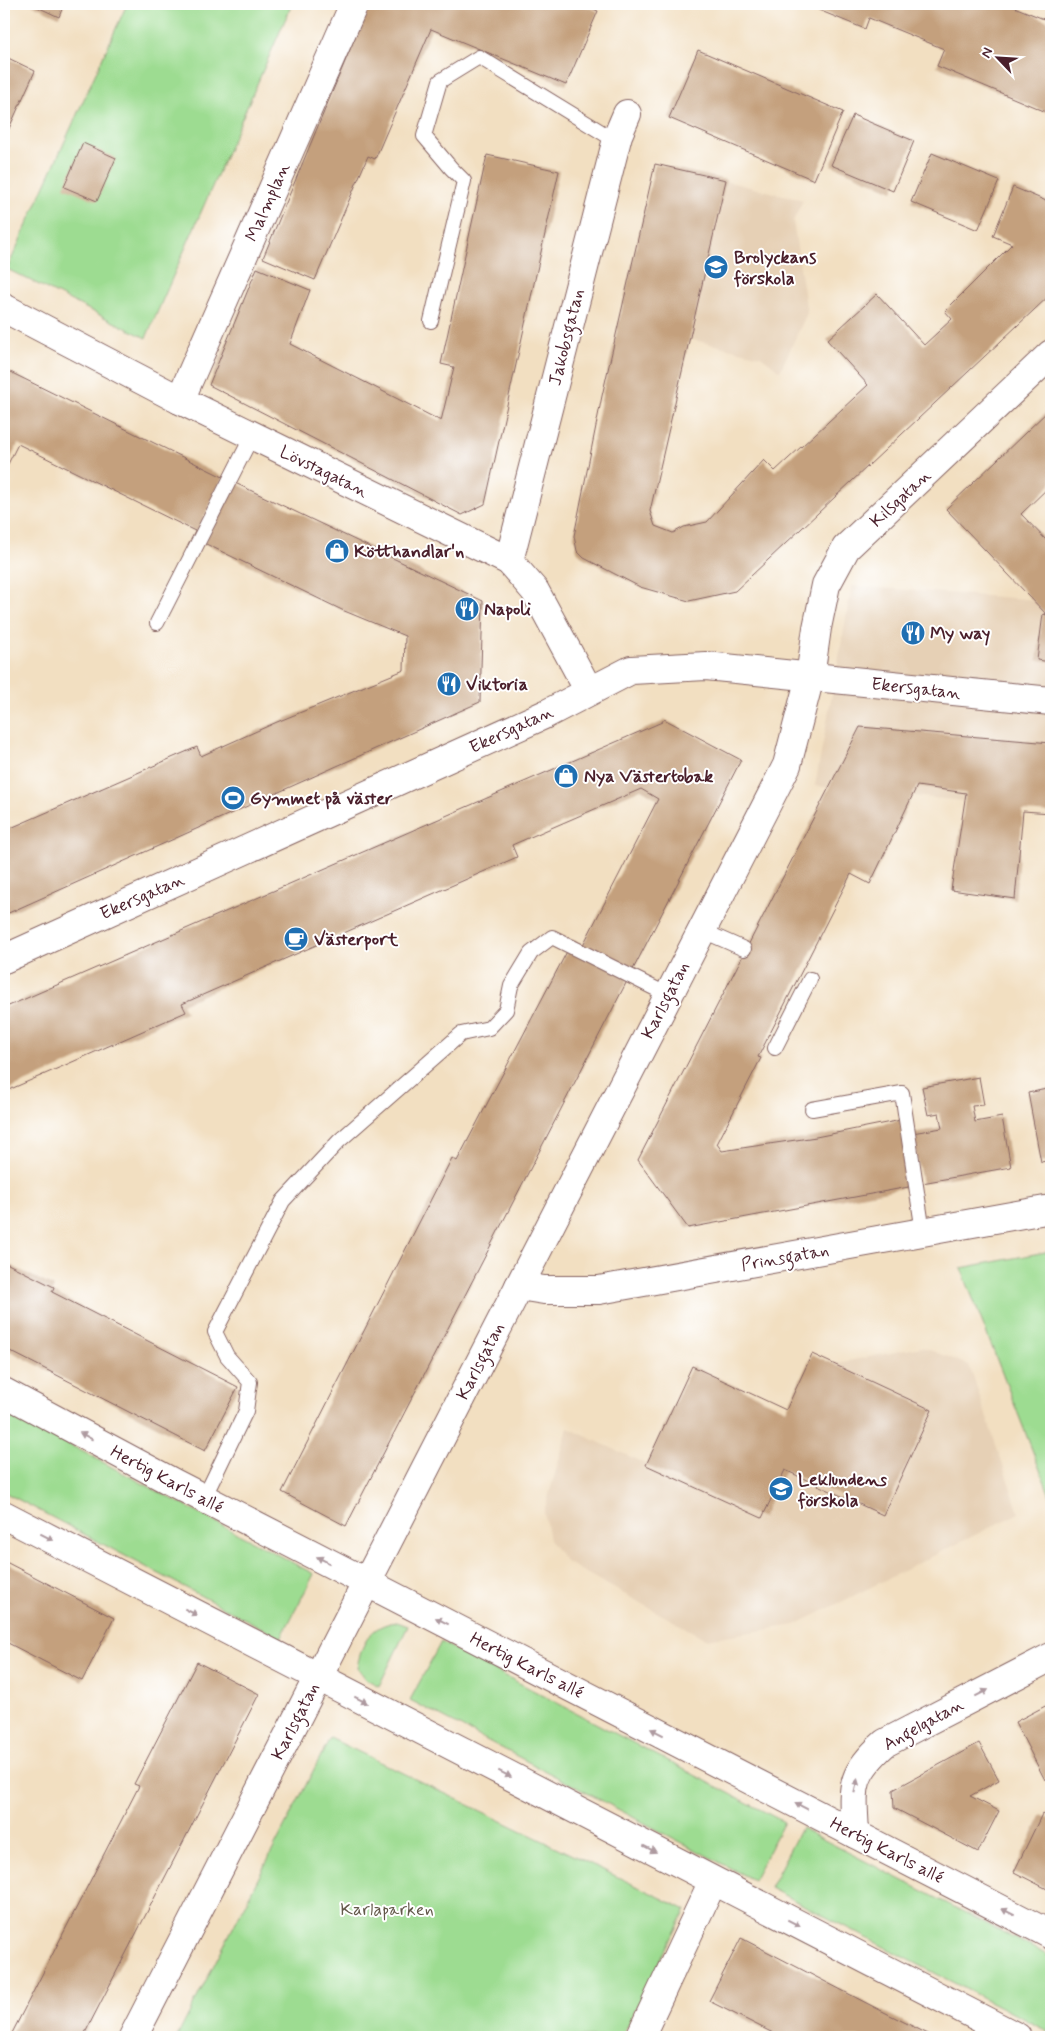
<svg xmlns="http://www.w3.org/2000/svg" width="1055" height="2041" viewBox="0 0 1055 2041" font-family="Mynerve,sans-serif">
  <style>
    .built { fill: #e6d0b5 }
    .green { fill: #9ddc91; stroke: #747e5e }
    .building { fill: #c4a07d }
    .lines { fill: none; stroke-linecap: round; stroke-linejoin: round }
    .lane-casing { stroke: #856260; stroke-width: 16 }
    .street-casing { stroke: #856260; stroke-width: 30 }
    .secondary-casing { stroke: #856260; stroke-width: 30 }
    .lane { stroke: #fff; stroke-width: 14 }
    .street { stroke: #fff; stroke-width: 28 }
    .secondary { stroke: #fff; stroke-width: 28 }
    .oneway { fill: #ae9aa0 }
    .labels { text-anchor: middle; stroke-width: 4; stroke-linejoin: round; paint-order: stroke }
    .street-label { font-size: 18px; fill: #4a1f2b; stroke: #fff }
    .poi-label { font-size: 18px; font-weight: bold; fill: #4a1f2b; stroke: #fff; text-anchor: start }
    .park-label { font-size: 18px; fill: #63584a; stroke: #fff }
  </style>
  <rect width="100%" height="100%" fill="#fff"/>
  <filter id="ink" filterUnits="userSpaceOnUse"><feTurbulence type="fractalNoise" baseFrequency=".02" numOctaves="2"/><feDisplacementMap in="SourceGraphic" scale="10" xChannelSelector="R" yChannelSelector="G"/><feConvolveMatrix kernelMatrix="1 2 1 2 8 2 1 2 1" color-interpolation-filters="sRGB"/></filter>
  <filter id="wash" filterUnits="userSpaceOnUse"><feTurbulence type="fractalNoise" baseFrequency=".0096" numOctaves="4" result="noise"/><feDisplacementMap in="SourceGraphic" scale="20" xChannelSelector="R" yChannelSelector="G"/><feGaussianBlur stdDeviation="1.12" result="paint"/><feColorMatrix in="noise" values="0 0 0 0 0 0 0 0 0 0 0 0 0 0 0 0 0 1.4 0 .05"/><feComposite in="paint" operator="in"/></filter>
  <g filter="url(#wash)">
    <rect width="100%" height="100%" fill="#f2dfc1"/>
    <g class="built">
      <polygon points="655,164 803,200 793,221 807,313 780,371 761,356 619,322"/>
      <polygon points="852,586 1051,601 1051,810 815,786"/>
      <polygon points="922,1347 969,1365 1019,1513 795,1625 706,1639 566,1562 549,1540 544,1512 568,1428 646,1464 692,1366 786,1409 812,1354 832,1364"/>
    </g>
    <g class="green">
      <polygon points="127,4 292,4 146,338 7,269"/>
      <polygon points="1051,1251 1051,1498 961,1268"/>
      <polygon points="4,1410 314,1574 281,1638 4,1492"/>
      <path d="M397 1622 408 1626 379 1686 366 1679 357 1667C362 1643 370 1625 397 1622Z"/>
      <polygon points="441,1642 784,1822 753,1880 410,1700"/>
      <polygon points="330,1738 686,1910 621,2037 177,2037"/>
      <polygon points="801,1828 1051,1957 1051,2033 770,1888"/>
    </g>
    <g id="blocks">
      <g class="building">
        <polygon points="31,4 64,4 59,17"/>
        <polygon points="369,4 581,4 598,11 566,85 431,29 375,159 368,156 315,280 263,258"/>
        <polygon points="804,4 1007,4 1051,22 1051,114 937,66 944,49 869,18 865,29"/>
        <polygon points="698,50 843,112 814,180 669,118"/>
        <polygon points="4,56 35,71 6,135 4,134"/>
        <polygon points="853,115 914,141 893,191 831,165"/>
        <polygon points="83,143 116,158 97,201 64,187"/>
        <polygon points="932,153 999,181 978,230 911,202"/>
        <polygon points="487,155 559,171 485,504 462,515 209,385 257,268 310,290 290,344 441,421 454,367 441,364"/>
        <polygon points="655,164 726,180 650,511 655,526 673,533 684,527 707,522 764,460 775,471 868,385 827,340 877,294 924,345 952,319 945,311 1012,244 993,236 1013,187 1051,203 1051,294 735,591 689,601 640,587 584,558 577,551 574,536 602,396"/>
        <polygon points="4,369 223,477 197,532 18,444 4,472"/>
        <polygon points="1051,408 1051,485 1021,514 1049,543 1051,541 1051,662 1037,660 1043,614 1047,615 946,509"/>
        <polygon points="233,482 483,601 480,702 4,915 4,831 197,747 201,756 277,722 404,670 405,636 342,610 204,543"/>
        <polygon points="664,719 741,760 346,1526 282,1492 452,1158 457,1161 573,940 583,945 658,799 641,789 512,845 517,857 182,1004 186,1012 4,1092 4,1008 662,722"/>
        <polygon points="860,727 1051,743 1051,813 1023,811 1015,899 951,890 966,793 917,786 870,884 851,874 758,1057 761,1058 717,1144 722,1151 816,1137 901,1120 914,1186 688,1228 638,1160"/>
        <polygon points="979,1077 984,1105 972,1106 975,1122 1002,1117 1011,1167 922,1183 912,1133 942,1128 939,1113 928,1115 922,1087"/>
        <polygon points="1051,1088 1051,1160 1041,1162 1028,1093"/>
        <polygon points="4,1262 54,1287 52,1292 238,1387 205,1451 4,1348"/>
        <polygon points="812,1354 932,1410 883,1515 785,1470 762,1518 646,1465 692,1366 786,1410"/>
        <polygon points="4,1561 114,1618 82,1681 4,1641"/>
        <polygon points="197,1662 259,1694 83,2037 10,2037 139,1786 134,1784"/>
        <polygon points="1051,1703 1051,1777 1045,1780 1015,1722"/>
        <polygon points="979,1743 999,1780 970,1796 999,1811 978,1852 894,1808 893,1790"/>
        <polygon points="1042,1814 1051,1819 1051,1891 1014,1872"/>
        <polygon points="741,1938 874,2007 934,2037 781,2037 709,2001"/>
      </g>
    </g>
  </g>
  <g filter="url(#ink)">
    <use href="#blocks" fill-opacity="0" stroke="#856260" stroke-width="1"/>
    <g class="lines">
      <defs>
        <g id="lane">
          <polyline points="431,321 464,181 451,168 424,136 440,81 479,57 616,141"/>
          <polyline points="157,623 252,436"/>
          <polyline points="701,930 744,949"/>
          <polyline points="775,1048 810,979"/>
          <polyline points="812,1109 902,1093 923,1232"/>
          <polyline points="204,1498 246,1411 250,1382 227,1356 215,1332 283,1201 339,1141 461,1034 489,1028 506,1010 511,986 531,953 552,937 668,995"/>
        </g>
        <g id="street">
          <polyline points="4,308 180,400 509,561 535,591 589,691"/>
          <polyline points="180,400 354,4"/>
          <polyline points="509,561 618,135 627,114"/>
          <polyline points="4,959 546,714 631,670 706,666 1051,701"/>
          <polyline points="519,1286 544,1290 599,1290 1051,1209"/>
          <path d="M855 1834C853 1788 848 1776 885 1743L1051 1657"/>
          <polyline points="133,2037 787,765 810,677 817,628 826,585 846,548 1051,354"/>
          <polyline points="640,2037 713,1881"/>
        </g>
        <g id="secondary">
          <polyline points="4,1392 174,1483 1051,1935"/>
          <polyline points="4,1515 1017,2037"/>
        </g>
      </defs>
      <use href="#lane" class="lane-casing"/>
      <use href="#street" class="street-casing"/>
      <use href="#secondary" class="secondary-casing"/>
      <use href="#lane" class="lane"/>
      <use href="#street" class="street"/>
      <use href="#secondary" class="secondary"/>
    </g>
    <defs><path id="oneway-solid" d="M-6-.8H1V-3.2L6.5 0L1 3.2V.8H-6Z" transform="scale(1.25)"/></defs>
    <g class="oneway">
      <use href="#oneway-solid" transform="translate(86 1436) rotate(-152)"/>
      <use href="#oneway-solid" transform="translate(47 1537) rotate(27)"/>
      <use href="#oneway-solid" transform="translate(323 1560) rotate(-153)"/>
      <use href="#oneway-solid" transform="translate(191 1612) rotate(27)"/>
      <use href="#oneway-solid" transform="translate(442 1621) rotate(-153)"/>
      <use href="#oneway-solid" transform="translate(982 1693) rotate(-27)"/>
      <use href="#oneway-solid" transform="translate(361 1700) rotate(27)"/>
      <use href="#oneway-solid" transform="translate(657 1732) rotate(-153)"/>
      <use href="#oneway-solid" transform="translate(505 1774) rotate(27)"/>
      <use href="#oneway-solid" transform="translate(856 1786) rotate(-77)"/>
      <use href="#oneway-solid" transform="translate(801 1806) rotate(-153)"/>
      <use href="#oneway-solid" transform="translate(650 1849) rotate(27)"/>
      <use href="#oneway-solid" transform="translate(1008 1912) rotate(-153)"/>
      <use href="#oneway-solid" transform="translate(794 1923) rotate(27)"/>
    </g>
  </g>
  <defs>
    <symbol id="school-disc" viewBox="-11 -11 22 22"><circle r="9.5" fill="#1f6fb2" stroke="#fff"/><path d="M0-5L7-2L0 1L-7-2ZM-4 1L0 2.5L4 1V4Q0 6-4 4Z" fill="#fff"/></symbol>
    <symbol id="shop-disc" viewBox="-11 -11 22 22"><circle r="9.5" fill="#1f6fb2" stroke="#fff"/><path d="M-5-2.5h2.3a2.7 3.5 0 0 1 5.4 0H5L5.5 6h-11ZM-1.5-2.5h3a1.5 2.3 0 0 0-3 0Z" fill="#fff"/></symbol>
    <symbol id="restaurant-disc" viewBox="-11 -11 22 22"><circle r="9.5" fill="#1f6fb2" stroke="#fff"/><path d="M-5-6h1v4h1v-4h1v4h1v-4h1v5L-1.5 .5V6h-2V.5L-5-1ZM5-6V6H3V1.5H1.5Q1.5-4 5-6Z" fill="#fff"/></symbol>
    <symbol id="stadium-disc" viewBox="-11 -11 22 22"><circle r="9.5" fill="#1f6fb2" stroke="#fff"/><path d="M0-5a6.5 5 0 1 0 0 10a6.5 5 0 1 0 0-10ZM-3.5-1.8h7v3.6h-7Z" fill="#fff"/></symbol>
    <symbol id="cafe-disc" viewBox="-11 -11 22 22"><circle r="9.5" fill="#1f6fb2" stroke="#fff"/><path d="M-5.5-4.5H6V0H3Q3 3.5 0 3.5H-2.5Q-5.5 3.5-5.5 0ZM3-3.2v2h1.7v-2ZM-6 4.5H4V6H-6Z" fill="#fff"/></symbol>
  </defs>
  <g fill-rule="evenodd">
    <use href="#school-disc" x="702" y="253" width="28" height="28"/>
    <use href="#shop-disc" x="323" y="537" width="28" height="28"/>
    <use href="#restaurant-disc" x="453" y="595" width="28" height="28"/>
    <use href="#restaurant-disc" x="899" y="619" width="28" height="28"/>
    <use href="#restaurant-disc" x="435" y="670" width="28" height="28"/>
    <use href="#shop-disc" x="552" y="762" width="28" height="28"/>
    <use href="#stadium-disc" x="219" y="784" width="28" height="28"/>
    <use href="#cafe-disc" x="282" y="925" width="28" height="28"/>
    <use href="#school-disc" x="767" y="1475" width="28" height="28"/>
  </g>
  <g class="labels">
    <g class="street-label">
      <text transform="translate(267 202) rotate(-66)" y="6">Malmplan</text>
      <text transform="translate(566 337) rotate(-76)" y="6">Jakobsgatan</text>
      <text transform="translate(324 471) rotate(26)" y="6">Lövstagatan</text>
      <text transform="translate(900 498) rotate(-43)" y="6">Kilsgatan</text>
      <text transform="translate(916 688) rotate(6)" y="6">Ekersgatan</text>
      <text transform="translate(511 729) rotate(-25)" y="6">Ekersgatan</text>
      <text transform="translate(142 896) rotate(-24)" y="6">Ekersgatan</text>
      <text transform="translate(665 1000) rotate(-63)" y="6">Karlsgatan</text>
      <text transform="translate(785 1257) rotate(-10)" y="6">Prinsgatan</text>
      <text transform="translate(480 1361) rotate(-63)" y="6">Karlsgatan</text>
      <text transform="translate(167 1479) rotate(28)" y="6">Hertig Karls allé</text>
      <text transform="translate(527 1665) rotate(27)" y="6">Hertig Karls allé</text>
      <text transform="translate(295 1721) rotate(-63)" y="6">Karlsgatan</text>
      <text transform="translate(923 1724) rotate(-29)" y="6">Angelgatan</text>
      <text transform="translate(887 1850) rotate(27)" y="6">Hertig Karls allé</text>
    </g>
    <g class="poi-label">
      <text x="734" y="263">Brolyckans<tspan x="734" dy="21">förskola</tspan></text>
      <text x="354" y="557">Kötthandlar'n</text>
      <text x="484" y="615">Napoli</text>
      <text x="930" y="639">My way</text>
      <text x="466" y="690">Viktoria</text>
      <text x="584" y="782">Nya Västertobak</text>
      <text x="250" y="804">Gymmet på väster</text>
      <text x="314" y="945">Västerport</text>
      <text x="798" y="1485">Leklundens<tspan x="798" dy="21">förskola</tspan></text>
    </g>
    <g class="park-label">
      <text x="387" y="1915">Karlaparken</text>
    </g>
  </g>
  <rect width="1055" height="2041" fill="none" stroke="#fff" stroke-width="20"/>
  <g transform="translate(998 58) rotate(295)" stroke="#ffffff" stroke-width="4" paint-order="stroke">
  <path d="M0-4L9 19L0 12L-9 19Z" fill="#4a1f2b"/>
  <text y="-8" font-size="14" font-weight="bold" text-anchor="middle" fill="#4a1f2b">N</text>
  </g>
</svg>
